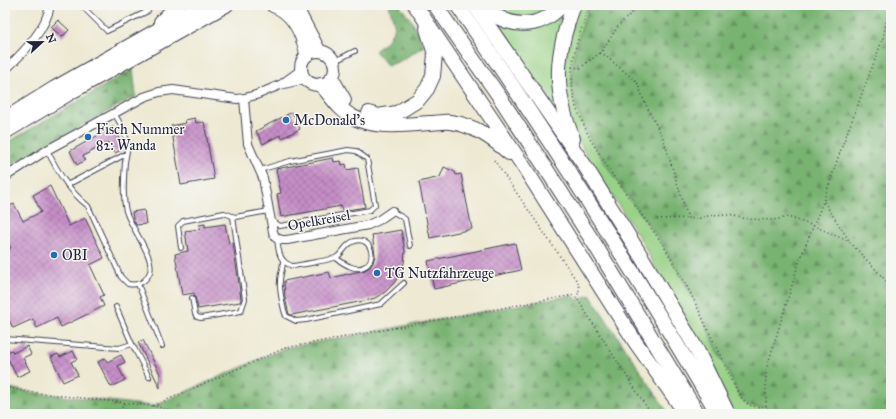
<svg xmlns="http://www.w3.org/2000/svg" width="896" height="419" viewBox="0 0 896 419" font-family="'IM FELL Great Primer',serif">
  <style>
    .green { fill: #97d185; stroke: #5c7a60 }
    .forest { fill: url(#forest-firs); stroke: #4e6a56 }
    .building { fill: url(#building-cross-hatch) }
    .lines { fill: none; stroke-linecap: round; stroke-linejoin: round }
    .lane-casing { stroke: #404052; stroke-width: 6 }
    .street-casing { stroke: #404052; stroke-width: 10 }
    .primary-casing { stroke: #404052; stroke-width: 14 }
    .highway-casing { stroke: #404052; stroke-width: 16 }
    .path { stroke: #404052; stroke-width: 1.5; stroke-dasharray: 1 3; stroke-linecap: butt }
    .lane { stroke: #fff; stroke-width: 4 }
    .street { stroke: #fff; stroke-width: 8 }
    .primary { stroke: #fff; stroke-width: 12 }
    .highway { stroke: #fff; stroke-width: 14 }
    .poi-dot { fill: #1f6fb2; stroke: #f6f6f2; stroke-width: 1.5 }
    .labels { text-anchor: middle; stroke-width: 3; stroke-linejoin: round; paint-order: stroke }
    .poi-label { font-size: 14px; fill: #22223b; stroke: #f6f6f2; text-anchor: start }
    .street-label { font-size: 14px; fill: #22223b; stroke: #f6f6f2 }
  </style>
  <defs>
    <pattern id="forest-firs" width="22" height="20" patternUnits="userSpaceOnUse"><rect width="22" height="20" fill="#79b372"/><path d="M5 1l3.5 6h-7zM16 11l3.5 6h-7z" fill="#63915f"/></pattern>
    <pattern id="building-cross-hatch" width="8" height="8" patternUnits="userSpaceOnUse"><rect width="8" height="8" fill="#c68ec7"/><path d="M0 0l8 8M0 8l8-8" fill="none" stroke="#a074a3"/></pattern>
  </defs>
  <rect width="100%" height="100%" fill="#f6f6f2"/>
  <filter id="ink" filterUnits="userSpaceOnUse"><feTurbulence type="fractalNoise" baseFrequency=".025" numOctaves="2"/><feDisplacementMap in="SourceGraphic" scale="8" xChannelSelector="R" yChannelSelector="G"/><feConvolveMatrix kernelMatrix="1 2 1 2 8 2 1 2 1" color-interpolation-filters="sRGB"/></filter>
  <filter id="wash" filterUnits="userSpaceOnUse"><feTurbulence type="fractalNoise" baseFrequency=".012" numOctaves="4" result="noise"/><feDisplacementMap in="SourceGraphic" scale="16" xChannelSelector="R" yChannelSelector="G"/><feGaussianBlur stdDeviation="0.9" result="paint"/><feColorMatrix in="noise" values="0 0 0 0 0 0 0 0 0 0 0 0 0 0 0 0 0 1.4 0 .05"/><feComposite in="paint" operator="in"/></filter>
  <g filter="url(#wash)">
    <rect width="100%" height="100%" fill="#ede9d2"/>
    <g class="green">
      <polygon points="488,5 557,5 531,17 507,16"/>
      <path d="M577 5H589L576 46 572 67V88L576 107 590 139 614 177 662 243 690 292 739 395C748 406 752 408 766 406L768 414H736L663 283 643 243 586 155 567 114 561 78Z"/>
      <polygon points="563,12 565,13 563,124 494,23 499,25"/>
    </g>
    <g class="forest">
      <polygon points="389,5 399,5 411,20 424,46 402,60 388,66 375,51 388,40 395,27"/>
      <path d="M589 5H891V414H768L766 406C751 408 748 407 739 395L690 292 662 243 614 177 590 139 576 107 572 88V67L576 46Z"/>
      <polygon points="133,69 136,96 5,167 5,144"/>
      <polygon points="573,295 578,300 590,295 669,414 5,414 5,387 29,392 153,406 285,348"/>
    </g>
    <g id="blocks">
      <g class="building">
        <polygon points="58,20 69,30 62,37 51,27"/>
        <polygon points="292,112 300,129 282,138 280,135 263,144 256,131"/>
        <polygon points="195,118 196,123 204,122 214,179 181,185 171,126 186,123 185,120"/>
        <polygon points="113,127 121,143 119,144 121,150 115,153 109,142 83,156 85,160 77,165 70,151"/>
        <polygon points="333,158 334,162 341,161 342,165 346,164 347,170 358,168 365,207 342,211 341,206 281,217 277,194 281,193 276,169"/>
        <polygon points="444,167 455,172 456,175 461,174 472,229 430,238 419,182 440,177"/>
        <polygon points="50,186 69,226 85,218 104,258 90,265 104,295 100,297 104,306 61,327 57,318 37,328 33,319 13,328 5,312 5,251 11,248 5,235 5,208 14,204 23,221 41,212 33,195"/>
        <polygon points="144,210 146,224 136,225 133,218 132,212"/>
        <polygon points="205,224 205,227 225,224 229,244 233,243 241,299 240,302 198,309 194,293 182,295 175,254 188,251 185,231 200,229 199,225"/>
        <polygon points="401,230 405,251 404,263 400,274 394,283 385,292 375,298 364,301 291,315 289,314 285,298 284,281 329,272 331,278 365,270 370,267 373,263 375,255 372,235"/>
        <polygon points="515,243 521,270 434,289 428,261"/>
        <polygon points="143,340 160,374 160,388 138,342"/>
        <polygon points="27,346 31,354 23,358 30,371 17,377 5,353 12,350 13,353"/>
        <polygon points="73,351 77,359 71,362 78,375 63,382 51,357 58,354 60,357"/>
        <polygon points="121,355 125,362 118,366 125,380 111,387 98,362 105,358 107,362"/>
      </g>
    </g>
  </g>
  <g filter="url(#ink)">
    <use href="#blocks" fill-opacity="0" stroke="#404052" stroke-width="1"/>
    <g class="lines">
      <defs>
        <g id="lane">
          <polyline points="81,5 107,31 148,11 151,5"/>
          <polyline points="335,61 355,51"/>
          <path d="M47 150C58 172 68 190 88 206L121 277 128 284C138 286 146 282 150 272 155 256 130 227 126 211 122 196 124 177 125 162 126 156 128 150 127 144 126 132 120 123 114 113"/>
          <polyline points="260,170 290,161 348,150 356,151 367,159 375,205 370,210 280,226 272,221"/>
          <polyline points="67,185 126,154"/>
          <polyline points="392,211 405,219 410,246"/>
          <path d="M277 238C278 245 278 256 284 261 285 263 290 265 292 266 295 266 335 259 337 257 344 252 346 243 355 241 369 237 377 255 367 265 357 273 344 264 336 258"/>
          <polyline points="181,248 178,226 183,221 224,213 235,217 269,211"/>
          <path d="M283 261C283 268 280 275 280 281 279 288 283 309 286 316L296 321 306 320 381 304 404 283"/>
          <polyline points="138,284 162,346"/>
          <polyline points="192,298 195,314 197,317 201,318 241,311 245,299 233,217"/>
          <polyline points="116,307 132,344"/>
          <polyline points="5,339 119,348 132,344 149,377"/>
        </g>
        <g id="street">
          <path d="M5 70C22 54 47 29 50 5"/>
          <polyline points="283,83 301,70"/>
          <polyline points="244,99 248,144 263,178 273,232 276,238 282,240 287,240 368,225 379,220 392,211"/>
          <path d="M5 177 47 150 144 97 159 92 173 90 237 99C253 98 265 91 280 85 288 83 297 81 305 79"/>
        </g>
        <circle id="primary" cx="318" cy="68" r="17"/>
        <g id="highway">
          <path d="M273 5C294 12 303 34 307 54"/>
          <polyline points="297,5 300,16 318,50"/>
          <polyline points="415,5 524,167 636,343 686,414"/>
          <polyline points="435,5 499,96 594,243 698,414"/>
          <path d="M457 5C521 96 581 189 640 284 666 327 693 370 718 414"/>
          <polyline points="474,5 585,166 644,261 697,350 728,414"/>
          <path d="M481 5C506 28 538 32 562 5"/>
          <polyline points="161,22 178,5"/>
          <polyline points="332,79 344,100"/>
          <path d="M321 85C331 95 338 109 351 116 373 129 404 125 429 123 436 123 444 121 450 122 474 125 492 138 509 153"/>
          <polyline points="369,113 378,116 397,113 418,100 427,89 433,76 435,54 427,29"/>
          <polyline points="5,119 55,88 202,5"/>
          <polyline points="5,132 73,91 226,5"/>
          <path d="M573 139C553 89 555 55 574 5"/>
        </g>
      </defs>
      <use href="#lane" class="lane-casing"/>
      <use href="#street" class="street-casing"/>
      <use href="#primary" class="primary-casing"/>
      <use href="#highway" class="highway-casing"/>
      <g class="path">
        <path d="M589 5 576 46 572 67V88L576 107 590 139 614 177 662 243 690 292 739 395C748 406 752 408 766 406"/>
        <polyline points="601,52 637,82 645,103 663,138 688,218 696,219 708,216 729,215 747,219 773,220 788,217 814,226 850,242"/>
        <polyline points="572,67 580,68 601,52 619,25 640,5"/>
        <polyline points="494,160 579,284 579,292 576,298"/>
        <polyline points="824,202 850,242 891,286"/>
        <polyline points="657,219 688,218"/>
        <polyline points="5,387 29,392 153,406 167,409 176,414"/>
        <polyline points="153,406 285,348 573,295 578,300 651,414"/>
        <polyline points="117,414 125,403"/>
        <polyline points="768,414 766,406 766,370 799,262 823,202 840,152 883,38 890,5"/>
      </g>
      <use href="#lane" class="lane"/>
      <use href="#street" class="street"/>
      <use href="#primary" class="primary"/>
      <use href="#highway" class="highway"/>
    </g>
  </g>
  <g class="poi-dot">
    <circle cx="286" cy="120" r="4"/>
    <circle cx="88" cy="137" r="4"/>
    <circle cx="54" cy="255" r="4"/>
    <circle cx="377" cy="273" r="4"/>
  </g>
  <g class="labels">
    <g class="poi-label">
      <text x="294" y="125">McDonald's</text>
      <text x="96" y="134">Fisch Nummer<tspan x="96" dy="16">82: Wanda</tspan></text>
      <text x="62" y="260">OBI</text>
      <text x="385" y="278">TG Nutzfahrzeuge</text>
    </g>
    <g class="street-label">
      <text transform="translate(319 220) rotate(-10)" y="5">Opelkreisel</text>
    </g>
  </g>
  <rect width="896" height="419" fill="none" stroke="#f6f6f2" stroke-width="20"/>
  <g transform="translate(42 42) rotate(68)" stroke="#f6f6f2" stroke-width="3" paint-order="stroke">
  <path d="M0-3L7 15L0 10L-7 15Z" fill="#22223b"/>
  <text y="-6" font-size="11" font-weight="bold" text-anchor="middle" fill="#22223b">N</text>
  </g>
</svg>
